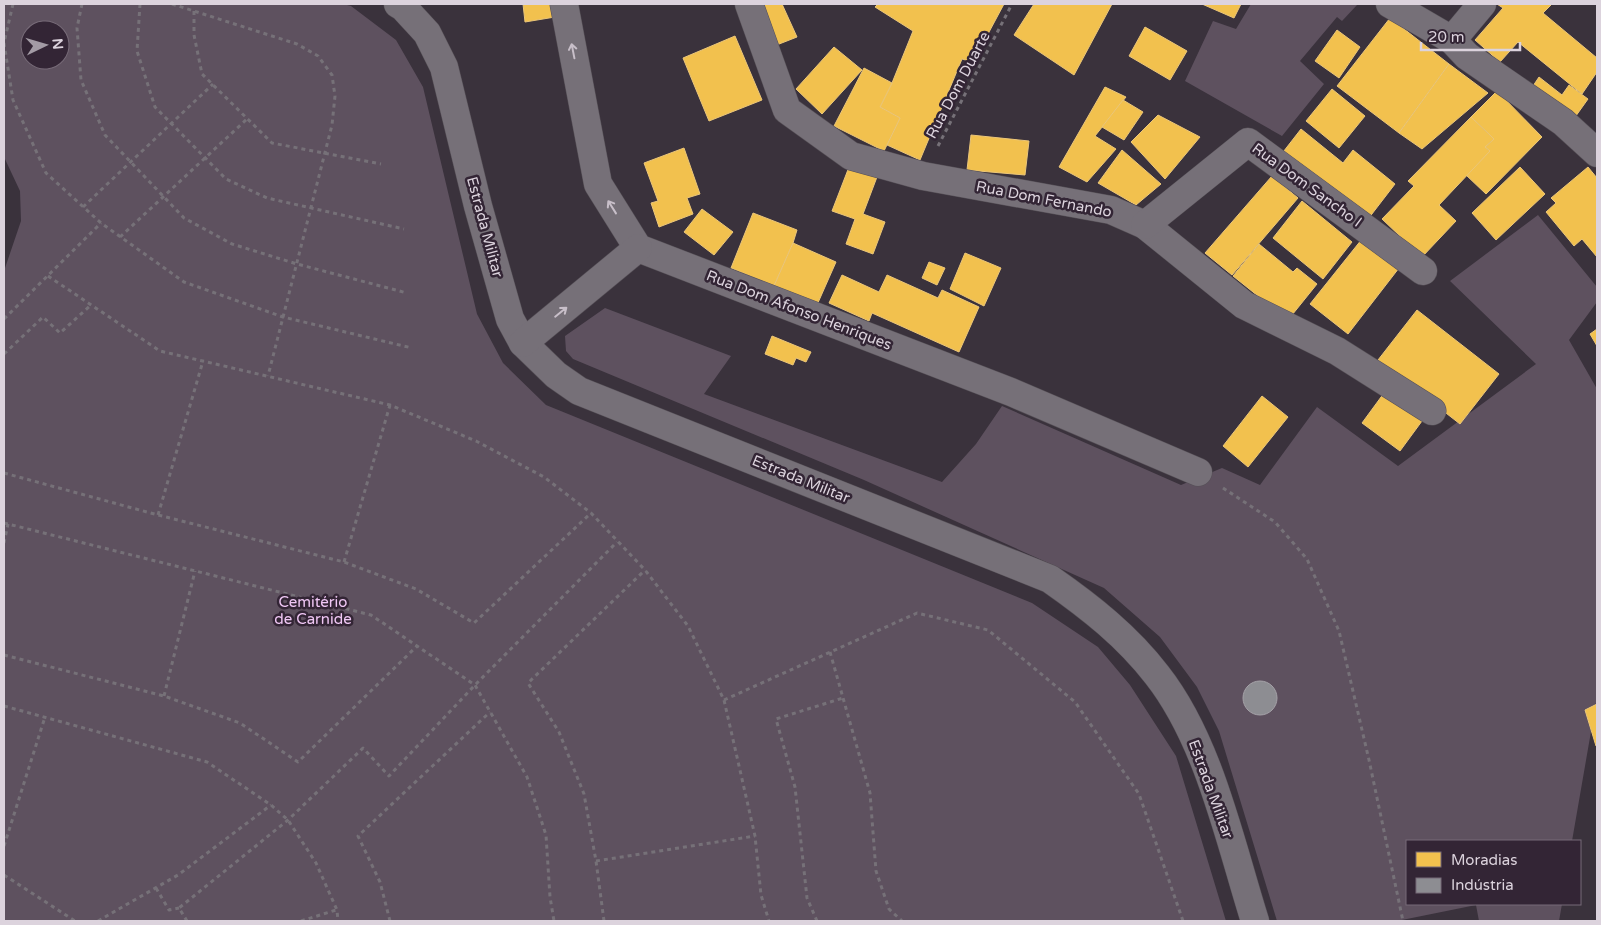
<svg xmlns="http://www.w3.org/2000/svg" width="1601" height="925" viewBox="0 0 1601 925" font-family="'Varela Round',sans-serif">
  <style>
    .green { fill: #5e515f; fill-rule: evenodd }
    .homes { fill: #f2c14e; stroke: #ebc679 }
    .industry { fill: #8d8d92; stroke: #a5a2a8 }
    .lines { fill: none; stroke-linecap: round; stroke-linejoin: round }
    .minor-casing { stroke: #565057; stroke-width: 29 }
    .path { stroke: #767178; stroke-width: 3; stroke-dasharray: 4 4; stroke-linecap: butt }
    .minor { stroke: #767078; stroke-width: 28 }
    .oneway { stroke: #c8bfc9 }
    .labels { text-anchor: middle; stroke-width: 5; stroke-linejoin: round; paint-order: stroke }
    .street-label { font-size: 15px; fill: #dcd3dd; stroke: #332535 }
    .park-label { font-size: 15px; fill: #f0c7f5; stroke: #332535 }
  </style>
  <rect width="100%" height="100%" fill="#3a323c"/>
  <g class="green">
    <path d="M4 4H343L351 6 396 40 423 87 477 314 503 363 546 405 1032 603 1098 647 1130 685 1176 756 1226 921H4V271L21 221 20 191 4 157ZM30 30H60V60H30Z"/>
    <polygon points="1251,4 1354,4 1357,5 1342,21 1337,17 1300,61 1324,84 1282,136 1185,81 1213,21 1236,29"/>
    <polygon points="1538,215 1597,287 1597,302 1569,340 1597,389 1597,697 1572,841 1407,841 1407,904 1562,904 1559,921 1479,921 1476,905 1397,921 1277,921 1219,731 1197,687 1160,637 1104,588 864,480 573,359 566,351 565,336 605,308 731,356 704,394 942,482 976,444 1002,406 1181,485 1222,468 1260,485 1317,407 1398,466 1536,364 1450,281"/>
  </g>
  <g class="homes">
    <polygon points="523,4 553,4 555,17 525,22"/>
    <polygon points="760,4 782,4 797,37 774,46"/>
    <polygon points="878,4 1004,4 973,62 962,59 920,160 887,145 900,118 880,107 892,83 913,31 875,7"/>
    <polygon points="1034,4 1112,4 1074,75 1014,35"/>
    <polygon points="1202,4 1241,4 1234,18"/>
    <polygon points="1497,4 1552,4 1543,13 1597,58 1597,72 1582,94 1518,42 1500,62 1475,40 1503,8"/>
    <polygon points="1390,18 1449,64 1399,133 1337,86"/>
    <polygon points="1145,27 1187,51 1170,80 1129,56"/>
    <polygon points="1337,30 1360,47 1339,78 1315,61"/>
    <polygon points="735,36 762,100 709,121 683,58"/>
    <polygon points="834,47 862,70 822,114 796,89"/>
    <polygon points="1449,64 1488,93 1422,149 1399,133"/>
    <polygon points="864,68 892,83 880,107 900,118 884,151 834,126"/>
    <polygon points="1539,77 1562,95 1569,85 1588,99 1573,120 1531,89"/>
    <polygon points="1105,87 1126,97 1095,136 1116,149 1087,182 1059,167"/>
    <polygon points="1332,89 1365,116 1339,148 1306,121"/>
    <polygon points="1497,91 1542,137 1486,194 1466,175 1490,151 1485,147 1494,139 1471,117"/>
    <polygon points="1123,100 1143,112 1124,140 1102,127"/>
    <polygon points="1158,115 1200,137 1165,179 1131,142"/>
    <polygon points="1471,117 1494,139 1485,147 1490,151 1439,205 1456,221 1422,257 1382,219 1414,186 1408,181"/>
    <polygon points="1301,129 1343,163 1353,150 1395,184 1365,223 1280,156"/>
    <polygon points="971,135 1029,141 1025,175 967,170"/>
    <polygon points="684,148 700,194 687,198 693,214 659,227 651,203 658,201 644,163"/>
    <polygon points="1122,150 1161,184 1136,205 1098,183"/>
    <polygon points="849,167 877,177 863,214 885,222 873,254 846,244 855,219 832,211"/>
    <polygon points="1520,167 1545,194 1496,240 1472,213"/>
    <polygon points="1588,167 1597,178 1597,257 1582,239 1574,246 1546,212 1556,203 1551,198"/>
    <polygon points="1272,176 1298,198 1232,275 1205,253"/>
    <polygon points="1302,201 1352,242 1323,279 1273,238"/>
    <polygon points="702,209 733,232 714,255 684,232"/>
    <polygon points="753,213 797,230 793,243 774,286 731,268"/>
    <polygon points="1362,239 1399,268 1348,334 1310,304"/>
    <polygon points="793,243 836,262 817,305 774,286"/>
    <polygon points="1259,244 1293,272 1297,268 1317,284 1288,320 1233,276"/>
    <polygon points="965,253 1001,268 984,306 950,289"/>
    <polygon points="929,262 945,268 937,285 922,278"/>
    <polygon points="842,275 879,292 887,275 938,298 942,290 979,307 959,352 872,313 869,321 829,303"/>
    <polygon points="1417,310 1499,374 1460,424 1378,360"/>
    <polygon points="1597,329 1597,346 1590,334"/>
    <polygon points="772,336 811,352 806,362 796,358 793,365 765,354"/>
    <polygon points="1384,393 1422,421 1400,451 1362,423"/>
    <polygon points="1262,396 1288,417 1248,467 1223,446"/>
    <polygon points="1597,704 1597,745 1596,746 1585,710"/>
  </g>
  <circle class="industry" cx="1260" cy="698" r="17"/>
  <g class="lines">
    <defs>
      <g id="minor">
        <path d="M398 4 403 7 427 33 444 67 478 206 510 319 523 343 556 375 579 391 1050 579C1090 607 1127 636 1157 675 1209 741 1230 842 1255 921"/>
        <polyline points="564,4 598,184 638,248 1011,392 1198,472"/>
        <polyline points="749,4 787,110 851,156 923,176 1111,210 1145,225 1244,305 1337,351 1432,411"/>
        <polyline points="1390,4 1452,40 1467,56 1563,122 1597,153"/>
        <polyline points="1452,40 1482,4"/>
        <polyline points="1145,225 1248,142 1423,271"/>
        <polyline points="523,343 638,248"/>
      </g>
    </defs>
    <use href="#minor" class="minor-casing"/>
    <g class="path">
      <polyline points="13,4 4,43 13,100 46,173 101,223 184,282 283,317 412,348"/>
      <polyline points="82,4 77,28 81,80 105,135 184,218 232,244 297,264 407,293"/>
      <polyline points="140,4 137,51 155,107 226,179 267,198 404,229"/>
      <polyline points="172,4 297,44 318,56 332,75 335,96 332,125 268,376"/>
      <polyline points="194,11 194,35 202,74 272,143 381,164"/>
      <polyline points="938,146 1012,4"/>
      <polyline points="83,207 213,84"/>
      <polyline points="120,237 247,119"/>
      <polyline points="48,276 160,351 390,405 476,441 544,477 591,513 645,570 688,626 724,700 755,836 761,895 769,921"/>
      <polyline points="4,319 101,223"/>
      <polyline points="4,354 43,317 60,333 91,305"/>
      <polyline points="4,473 158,515 344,562 416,589 474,623 591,513"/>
      <polyline points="1223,488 1275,522 1307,559 1339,631 1369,760 1403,921"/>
      <polyline points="158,515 203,361"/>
      <polyline points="4,523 371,615 475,685 527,777 546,835 550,897 554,921"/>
      <polyline points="4,543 8,524"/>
      <polyline points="344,562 390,405"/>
      <polyline points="830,652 870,793 876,871 889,909 902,921"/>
      <polyline points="4,655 164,696 240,723 298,762 417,646"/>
      <polyline points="164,696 195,571"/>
      <polyline points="724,700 917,613 988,630 1075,702 1139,794 1183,921"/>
      <polyline points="4,706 207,762 271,805 288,820 316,863 337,910 338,921"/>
      <polyline points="4,846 45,717"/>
      <polyline points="596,861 755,836"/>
      <polyline points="4,875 75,921"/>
      <polyline points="156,888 169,910 179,908"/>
      <polyline points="98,921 178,875 271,805"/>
      <polyline points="187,921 179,908 288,820 363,748 389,776 475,685 617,542"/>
      <polyline points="301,921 336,910"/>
      <polyline points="390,921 380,882 358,836 490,712"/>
      <polyline points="604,921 596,861 584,794 559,732 528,683 645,570"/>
      <polyline points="817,921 807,898 795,787 776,719 843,698"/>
    </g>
    <use href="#minor" class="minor"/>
  </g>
  <defs><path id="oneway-shaft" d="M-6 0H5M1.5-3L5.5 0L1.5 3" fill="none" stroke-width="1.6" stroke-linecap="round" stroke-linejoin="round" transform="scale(1.25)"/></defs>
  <g class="oneway">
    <use href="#oneway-shaft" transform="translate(573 51) rotate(-101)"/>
    <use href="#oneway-shaft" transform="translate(612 207) rotate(-122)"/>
    <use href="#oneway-shaft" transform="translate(561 312) rotate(-39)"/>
  </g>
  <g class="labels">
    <g class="street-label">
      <text transform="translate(958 85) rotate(-62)" y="5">Rua Dom Duarte</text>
      <text transform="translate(1307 185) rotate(36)" y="5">Rua Dom Sancho I</text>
      <text transform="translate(1044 199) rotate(11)" y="5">Rua Dom Fernando</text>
      <text transform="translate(485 227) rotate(75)" y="5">Estrada Militar</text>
      <text transform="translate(799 310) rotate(21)" y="5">Rua Dom Afonso Henriques</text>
      <text transform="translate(801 479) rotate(22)" y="5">Estrada Militar</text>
      <text transform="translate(1211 789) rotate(70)" y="5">Estrada Militar</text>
    </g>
    <g class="park-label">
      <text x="313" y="607">Cemitério<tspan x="313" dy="17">de Carnide</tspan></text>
    </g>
  </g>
  <rect width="1601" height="925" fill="none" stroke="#dcd3dd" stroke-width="10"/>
  <rect x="1406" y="840" width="175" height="65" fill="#332535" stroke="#776b78"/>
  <rect x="1416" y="852" width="25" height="15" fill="#f2c14e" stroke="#776b78"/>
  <text x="1451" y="865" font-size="15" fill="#dcd3dd">Moradias</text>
  <rect x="1416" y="878" width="25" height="15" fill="#8d8d92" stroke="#776b78"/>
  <text x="1451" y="890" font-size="15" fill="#dcd3dd">Indústria</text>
  <g transform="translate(45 45) rotate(85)"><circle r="24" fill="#332535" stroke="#776b78"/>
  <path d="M0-4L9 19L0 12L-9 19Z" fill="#a39ba5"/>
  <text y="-8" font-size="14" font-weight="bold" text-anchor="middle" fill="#dcd3dd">N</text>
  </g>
  <path d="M1421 42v8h99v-8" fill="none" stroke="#dcd3dd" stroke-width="2.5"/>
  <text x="1428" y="42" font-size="15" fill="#dcd3dd" stroke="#332535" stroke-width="4" paint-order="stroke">20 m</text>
</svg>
